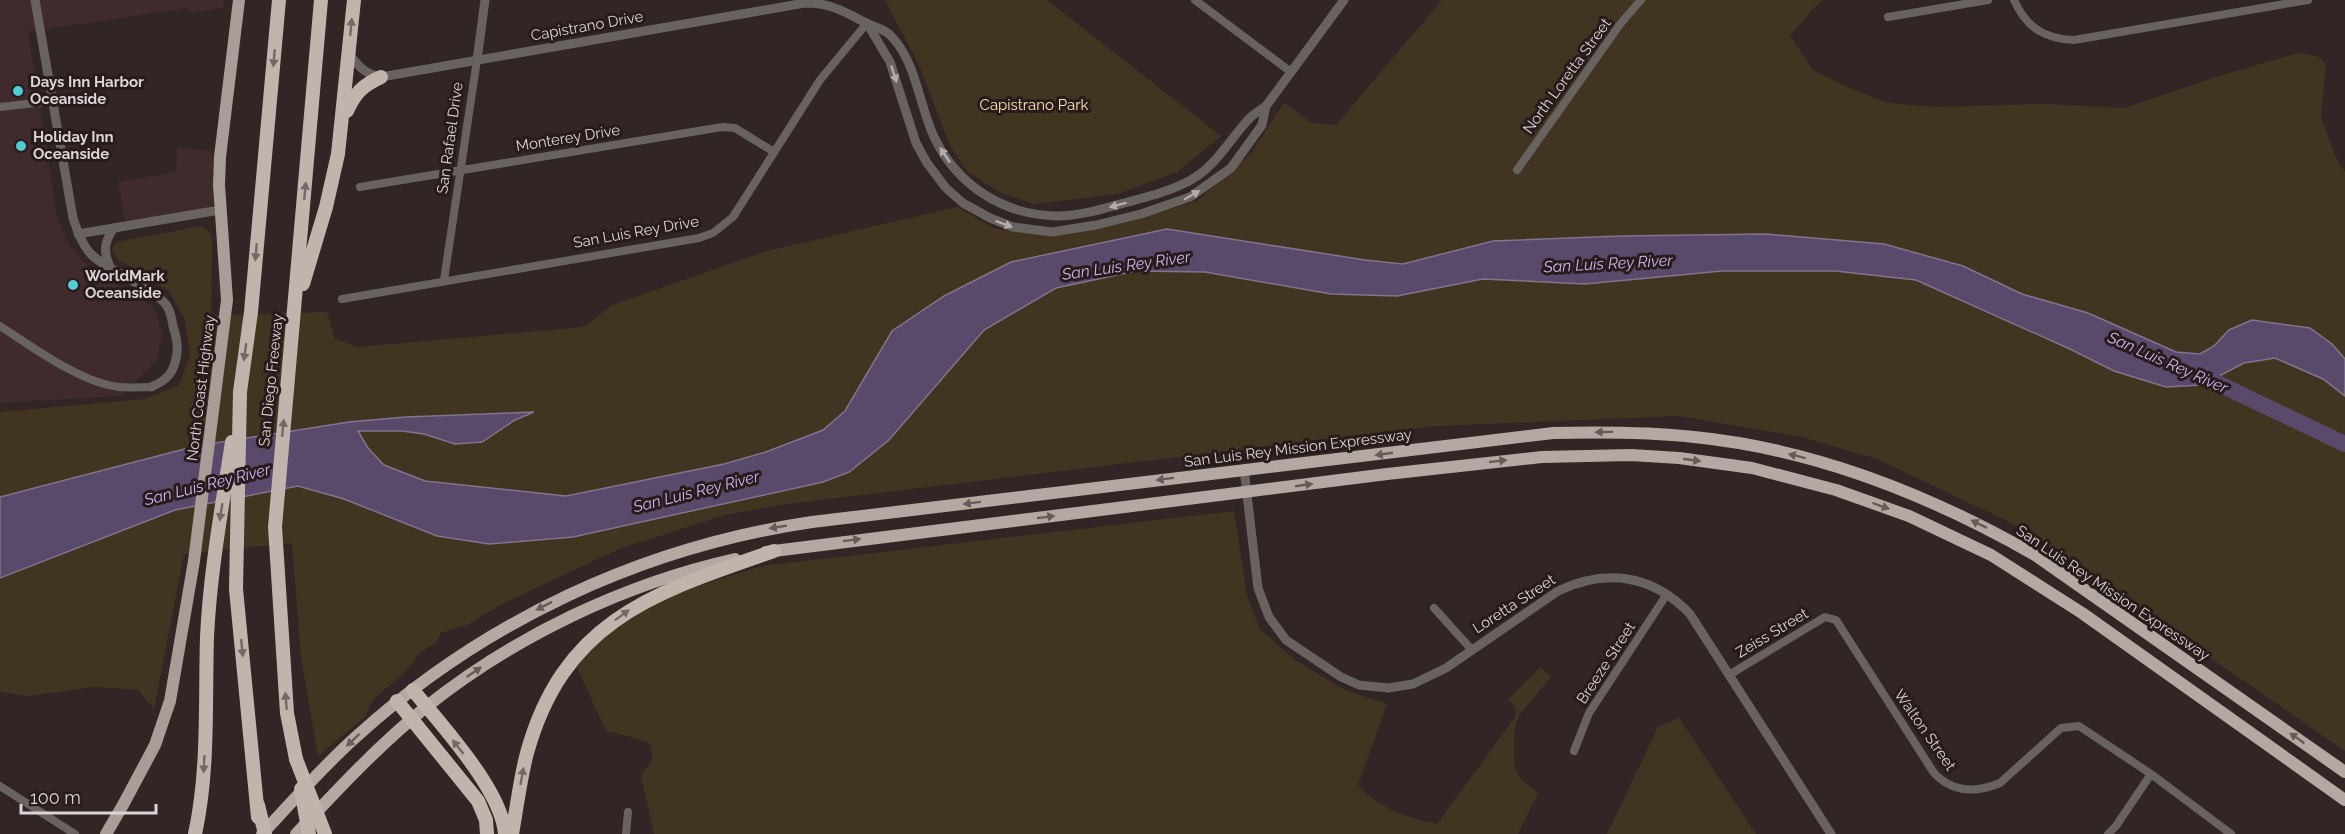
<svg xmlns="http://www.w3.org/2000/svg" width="2345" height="834" viewBox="0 0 2345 834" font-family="Raleway,sans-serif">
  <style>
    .built { fill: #3f2b2d }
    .green { fill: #413522 }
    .water { fill: #594a6c; stroke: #81748c; stroke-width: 1.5 }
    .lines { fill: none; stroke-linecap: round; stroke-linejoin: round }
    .river { stroke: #594a6c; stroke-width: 16 }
    .minor { stroke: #696360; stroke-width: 8 }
    .tertiary { stroke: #696360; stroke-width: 9 }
    .primary { stroke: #a89d97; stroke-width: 12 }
    .trunk { stroke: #b5a8a2; stroke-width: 12 }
    .motorway { stroke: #c2b4ad; stroke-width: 14 }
    .motorway-bridge { stroke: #c2b4ad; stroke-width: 14 }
    .oneway { fill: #746864 }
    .oneway2 { fill: #b4adac }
    .oneway3 { fill: #675a58 }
    .poi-dot { fill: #51ccd5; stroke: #271b1c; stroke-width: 2 }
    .labels { text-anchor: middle; stroke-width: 6; stroke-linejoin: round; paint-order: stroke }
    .street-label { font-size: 15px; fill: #ddd5d5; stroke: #271b1c }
    .poi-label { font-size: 15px; font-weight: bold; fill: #ddd5d5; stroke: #271b1c; text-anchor: start }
    .park-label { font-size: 15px; fill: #fce0af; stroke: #271b1c }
    .water-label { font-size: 16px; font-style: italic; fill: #cdb3ef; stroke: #271b1c }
  </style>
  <rect width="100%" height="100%" fill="#312526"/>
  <g class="built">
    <polygon points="0,0 224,0 223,8 189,13 187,8 28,32 32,55 2,60 32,55 57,217 69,245 86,265 154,308 163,334 157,360 121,396 0,403"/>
    <polygon points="177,147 215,152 213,208 125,222 118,182 176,172"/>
  </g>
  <g class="green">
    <polygon points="885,0 1047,0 1221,136 1177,172 1118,194 1033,204 1001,193 968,172 950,146 919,65"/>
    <polygon points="1442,0 1823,0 1813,9 1790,36 1813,70 1849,88 1888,103 1936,107 2046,104 2124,108 2219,76 2298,53 2317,56 2326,64 2321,118 2337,160 2345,172 2345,359 2332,344 2229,330 2214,346 2200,354 2176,352 2088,313 2022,294 1963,266 1884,244 1766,234 1621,236 1493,241 1403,264 1365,260 1167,229 1011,262 944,296 892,331 845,411 823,430 766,452 724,464 566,496 425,481 384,465 368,448 358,431 402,431 482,442 515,420 532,412 405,417 349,422 196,446 0,497 0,412 145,399 179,385 190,355 185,320 169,291 119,260 112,251 116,242 201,226 212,235 211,316 327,312 335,339 358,347 584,327 612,305 767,251 957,207 995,229 1062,235 1129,222 1197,201 1251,153 1284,103 1312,123 1336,125"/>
    <polygon points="1136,271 1205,272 1331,294 1397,296 1483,279 1585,284 1722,271 1835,271 1916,280 2072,350 2114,371 2202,385 2244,363 2275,358 2323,379 2345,396 2345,751 2024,529 1877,459 1802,437 1680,416 1437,426 787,504 725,515 619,549 502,604 467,625 441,633 436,643 421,652 403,674 372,701 366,716 318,756 301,657 292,543 184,554 154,709 138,690 95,687 28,696 0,692 0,578 175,510 298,486 344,499 437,536 489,544 573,537 889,440 984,330 1056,288"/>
    <path d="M1234 511 1247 596 1260 629 1295 660 1345 690 1387 704 1358 785C1378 808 1408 818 1437 824L1515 717 1516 708 1508 699 1541 667 1551 677 1519 715 1514 732V765L1520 778 1538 793 1518 834H654L641 776 653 758 650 744 636 738 606 731 576 665C590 649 612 624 630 614 671 592 718 580 762 566Z"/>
    <polygon points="1679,718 1756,834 1607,834 1658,727"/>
  </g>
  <polygon class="water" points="1167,229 1365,260 1403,264 1493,241 1621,236 1766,234 1884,244 1963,266 2022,294 2088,313 2176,352 2200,354 2214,346 2229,330 2252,320 2310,328 2332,344 2345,359 2345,396 2323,379 2275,358 2244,363 2202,385 2166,387 2114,371 2072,350 1916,280 1835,271 1722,271 1585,284 1483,279 1397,296 1331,294 1205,272 1136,271 1056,288 984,330 889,440 849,472 823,482 573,537 489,544 437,536 344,499 298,486 175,510 0,578 0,497 196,446 349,422 405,417 534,412 515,420 482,442 455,444 424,434 402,431 358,431 368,448 384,465 425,481 566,496 724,464 766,452 823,430 845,411 892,331 944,296 1011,262"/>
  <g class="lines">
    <polyline class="river" points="2192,371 2345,444"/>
    <g class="minor">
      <polyline points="1195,0 1291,72"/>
      <path d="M2014 0C2026 27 2044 39 2074 40L2308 0"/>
      <polyline points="1888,17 1988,0"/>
      <polyline points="0,107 52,101"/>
      <polyline points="1517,170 1621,23 1641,0"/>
      <polyline points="360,187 722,127 735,128 774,152"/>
      <polyline points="444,280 477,60"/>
      <polyline points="342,299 699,238 713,233 733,217 820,80 867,23"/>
      <path d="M0 326C31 346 81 383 119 387 129 388 140 387 151 387"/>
      <polyline points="1434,608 1472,650"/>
      <path d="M1729 675 1825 617 1836 620 1934 773C1953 793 1976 793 2000 783L2061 728 2079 726 2151 774 2231 834"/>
      <polyline points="1574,751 1589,713 1667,594"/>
      <polyline points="0,786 75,834"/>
      <polyline points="626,834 628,812"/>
      <polyline points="2108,834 2116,826 2151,774"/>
    </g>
    <g class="tertiary">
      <path d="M35 0 73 218C77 230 81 242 89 252 105 271 159 289 168 308 171 313 172 320 173 326 176 335 178 343 177 353 175 371 168 380 151 387"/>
      <polyline points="867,23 890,62 916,143 927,163 946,188 963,203 990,218 1013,227 1052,232 1096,225 1141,214 1190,197 1231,168 1262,125 1266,106"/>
      <path d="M349 54C359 67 365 74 381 77L805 3C832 3 845 12 868 24 875 27 883 29 889 34 916 59 919 105 934 137 957 185 1003 215 1057 216 1079 216 1103 209 1124 203 1146 197 1168 192 1189 181 1215 168 1229 140 1248 120 1253 114 1261 110 1266 106L1344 0"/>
      <polyline points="477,60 485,0"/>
      <polyline points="78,234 220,210"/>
      <path d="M110 267C103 251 104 242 114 228"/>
      <path d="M1244 469 1258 588 1269 617 1286 640 1341 677 1359 685 1388 688 1413 684 1446 668 1558 591C1607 568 1653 575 1690 614L1831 834"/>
    </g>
    <polyline class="primary" points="106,834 123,805 155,745 170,701 194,561 227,300 219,185 220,157 239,0"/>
    <g class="trunk">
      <polyline points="766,552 1387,474 1542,457 1631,455 1679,458 1752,468 1836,490 1909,516 1991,555 2082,613 2345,800"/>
      <path d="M262 834C293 801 323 766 357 736 484 621 642 547 812 522L1553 433C1600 432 1647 432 1694 437 1815 449 1930 495 2035 555L2345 772"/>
      <path d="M296 834C337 790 379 745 426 707 515 636 624 584 735 559"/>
    </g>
    <g class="motorway">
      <path d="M347 111C355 93 363 85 381 77"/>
      <polyline points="303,284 326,207 338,154 354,0"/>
      <path d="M413 690C441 725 502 790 505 834"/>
      <polyline points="397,701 478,801 486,820 487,834"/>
      <polyline points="296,759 287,713 275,527 321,0"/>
      <polyline points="258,817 236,589 240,392 251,312 279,0"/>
      <path d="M195 834C209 770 205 703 207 637 210 572 222 507 232 442"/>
      <path d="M512 834C517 807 520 779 527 753 564 619 656 592 774 551"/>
    </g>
    <g class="motorway-bridge">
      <polyline points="296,759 325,834"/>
      <polyline points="301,789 309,834"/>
      <polyline points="258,805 265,834"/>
    </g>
  </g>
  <defs><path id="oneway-solid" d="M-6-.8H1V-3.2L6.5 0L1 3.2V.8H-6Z" transform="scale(1.5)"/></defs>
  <g class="oneway">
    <use href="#oneway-solid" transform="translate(351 27) rotate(-85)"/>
    <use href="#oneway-solid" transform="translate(274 58) rotate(95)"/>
    <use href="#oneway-solid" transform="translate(305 191) rotate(-85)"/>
    <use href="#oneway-solid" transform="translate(256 252) rotate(95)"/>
    <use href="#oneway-solid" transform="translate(245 352) rotate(98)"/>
    <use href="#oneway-solid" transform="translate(283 428) rotate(-84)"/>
    <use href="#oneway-solid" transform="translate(221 512) rotate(99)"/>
    <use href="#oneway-solid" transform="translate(622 615) rotate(-37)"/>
    <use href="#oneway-solid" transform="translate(242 648) rotate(84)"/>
    <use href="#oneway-solid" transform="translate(286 701) rotate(-95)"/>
    <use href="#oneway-solid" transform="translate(458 747) rotate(-128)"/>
    <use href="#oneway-solid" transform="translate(204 764) rotate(93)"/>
    <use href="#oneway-solid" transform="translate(522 776) rotate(-80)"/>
  </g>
  <g class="oneway2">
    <use href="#oneway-solid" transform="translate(894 74) rotate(72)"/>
    <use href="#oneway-solid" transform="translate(945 155) rotate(-124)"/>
    <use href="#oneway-solid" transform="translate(1192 195) rotate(-30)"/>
    <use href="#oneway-solid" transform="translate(1118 205) rotate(165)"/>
    <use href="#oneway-solid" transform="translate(1004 224) rotate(21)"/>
  </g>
  <g class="oneway3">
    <use href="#oneway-solid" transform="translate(1604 432) rotate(179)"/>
    <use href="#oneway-solid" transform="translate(1384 454) rotate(172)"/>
    <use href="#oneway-solid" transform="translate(1797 456) rotate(-166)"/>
    <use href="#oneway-solid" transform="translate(1692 460) rotate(8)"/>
    <use href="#oneway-solid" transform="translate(1498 461) rotate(-6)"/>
    <use href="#oneway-solid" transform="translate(1165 479) rotate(173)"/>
    <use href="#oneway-solid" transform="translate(1304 485) rotate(-8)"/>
    <use href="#oneway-solid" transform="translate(972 503) rotate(173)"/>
    <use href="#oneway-solid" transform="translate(1881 506) rotate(20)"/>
    <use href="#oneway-solid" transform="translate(1046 517) rotate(-7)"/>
    <use href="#oneway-solid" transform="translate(1979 524) rotate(-154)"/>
    <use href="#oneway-solid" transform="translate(778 527) rotate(171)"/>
    <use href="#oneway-solid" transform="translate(852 540) rotate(-7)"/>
    <use href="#oneway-solid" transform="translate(544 606) rotate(153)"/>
    <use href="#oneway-solid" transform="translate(474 672) rotate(-34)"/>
    <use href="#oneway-solid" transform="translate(2297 738) rotate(-145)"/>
    <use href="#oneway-solid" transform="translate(353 740) rotate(136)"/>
  </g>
  <g class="poi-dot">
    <circle cx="18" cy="91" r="6"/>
    <circle cx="21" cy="146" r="6"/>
    <circle cx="73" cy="285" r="6"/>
  </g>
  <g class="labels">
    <g class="street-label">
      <text transform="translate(587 26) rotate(-10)" y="5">Capistrano Drive</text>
      <text transform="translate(1567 76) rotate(-54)" y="5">North Loretta Street</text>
      <text transform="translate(450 138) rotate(-82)" y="5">San Rafael Drive</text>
      <text transform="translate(568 138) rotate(-9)" y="5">Monterey Drive</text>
      <text transform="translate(636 232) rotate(-10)" y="5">San Luis Rey Drive</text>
      <text transform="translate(271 380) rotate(-84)" y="5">San Diego Freeway</text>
      <text transform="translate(201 388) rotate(-83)" y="5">North Coast Highway</text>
      <text transform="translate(1298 448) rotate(-7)" y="5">San Luis Rey Mission Expressway</text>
      <text transform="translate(2113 593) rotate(34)" y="5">San Luis Rey Mission Expressway</text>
      <text transform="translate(1514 604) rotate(-33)" y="5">Loretta Street</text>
      <text transform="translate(1772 633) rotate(-31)" y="5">Zeiss Street</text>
      <text transform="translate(1606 663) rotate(-57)" y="5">Breeze Street</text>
      <text transform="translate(1925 730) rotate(55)" y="5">Walton Street</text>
    </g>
    <g class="poi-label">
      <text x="30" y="87">Days Inn Harbor<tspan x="30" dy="17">Oceanside</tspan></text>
      <text x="33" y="142">Holiday Inn<tspan x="33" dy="17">Oceanside</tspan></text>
      <text x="85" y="281">WorldMark<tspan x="85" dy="17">Oceanside</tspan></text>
    </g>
    <g class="park-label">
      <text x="1034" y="110">Capistrano Park</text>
    </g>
    <g class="water-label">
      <text transform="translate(1608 263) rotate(-3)" y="6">San Luis Rey River</text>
      <text transform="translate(1126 265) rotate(-8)" y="6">San Luis Rey River</text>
      <text transform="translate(2168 362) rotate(24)" y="6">San Luis Rey River</text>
      <text transform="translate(207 484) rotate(-14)" y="6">San Luis Rey River</text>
      <text transform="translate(696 491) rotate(-14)" y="6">San Luis Rey River</text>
    </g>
  </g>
  <path d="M21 804v9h135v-9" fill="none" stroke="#ddd5d5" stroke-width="3"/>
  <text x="30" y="804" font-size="18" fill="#ddd5d5" stroke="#271b1c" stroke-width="4.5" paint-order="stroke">100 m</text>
</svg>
